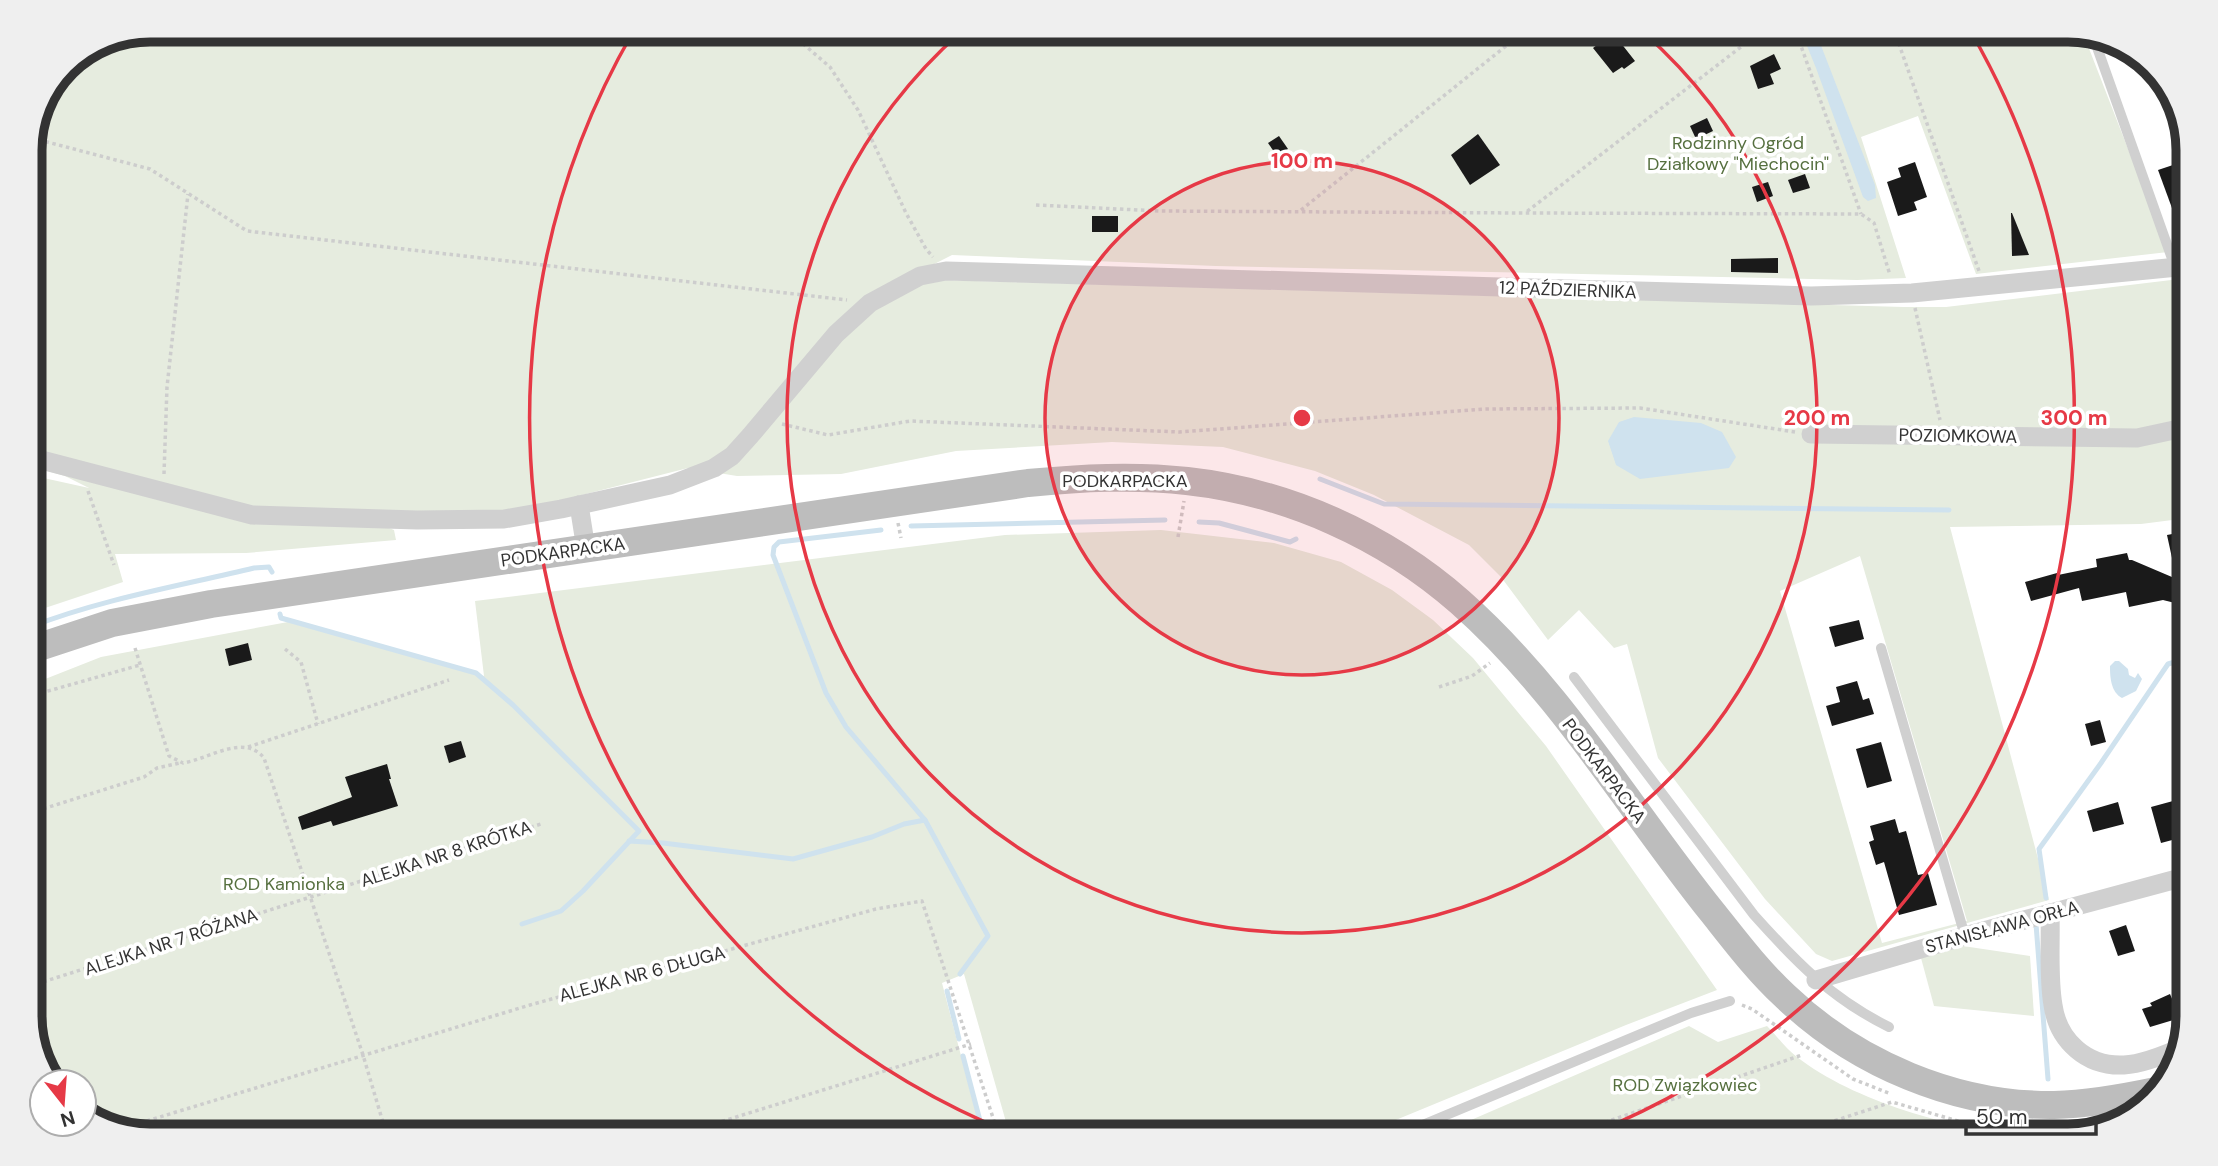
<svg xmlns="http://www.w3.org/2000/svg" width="2218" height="1166" viewBox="0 0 2218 1166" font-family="'DM Sans',sans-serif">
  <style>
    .green { fill: #e6ecdf; fill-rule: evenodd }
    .water { fill: #cfe2ee }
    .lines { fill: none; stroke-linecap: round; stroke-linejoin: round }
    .stream { stroke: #cfe2ee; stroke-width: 5 }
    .building { fill: #1a1a1a }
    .path { stroke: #cdcdcd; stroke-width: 3.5; stroke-dasharray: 3.5 3.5; stroke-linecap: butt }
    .lane { stroke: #d0d0d0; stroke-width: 10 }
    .street { stroke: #d0d0d0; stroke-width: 19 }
    .secondary { stroke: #bdbdbd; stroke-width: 28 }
    .ring { fill: none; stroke: #e63946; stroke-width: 3.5 }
    .labels { text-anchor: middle; stroke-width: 7; stroke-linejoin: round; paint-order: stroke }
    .park-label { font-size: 18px; fill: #56703f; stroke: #fff }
    .street-label { font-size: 18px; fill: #333; stroke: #fff }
    .rim { fill: none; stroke: #333; stroke-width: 9 }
    .centre { fill: #e63946; stroke: #fff; stroke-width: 3.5 }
    .ring-label { font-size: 21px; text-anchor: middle; font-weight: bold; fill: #e63946; stroke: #fff; stroke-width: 7; stroke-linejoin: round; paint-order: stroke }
  </style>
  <rect width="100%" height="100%" fill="#fff"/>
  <g class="green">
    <path d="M150 30H2068L2083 33 2168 252 1976 274 1918 116 1861 137 1906 278 1857 280 1216 266 952 255 905 279 1904 307H1946L2188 278V518L2141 524 1950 527 2049 900 1832 961 1816 954 1765 899 1658 758 1627 644 1614 648 1579 610 1548 640 1501 577 1469 545 1374 495 1315 471 1223 447 1112 442 956 451 841 474 737 476 688 468 527 509 384 526 394 530 396 540 246 553 115 554 123 582 30 613V475L89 488 65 476 30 466V143L65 65 104 39ZM1860 556 1967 921 1882 943 1780 591Z"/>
    <polygon points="1161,530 1274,543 1341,562 1392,590 1433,620 1473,658 1546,746 1717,990 1626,1025 1357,1136 1010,1136 964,974 942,983 982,1136 150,1136 97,1124 84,1113 84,1082 50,1082 30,1024 30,685 101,657 288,622 484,676 475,601 1005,535"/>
    <polygon points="1963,946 2030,956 2034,1016 1934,1006 1921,958"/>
    <path d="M1689 1026 1718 1042 1767 1026C1777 1036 1786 1049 1797 1057 1853 1101 1955 1130 2026 1136H1434Z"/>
  </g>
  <g class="water">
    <polygon points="1796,30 1815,30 1875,185 1876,198 1868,201 1863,197 1816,68 1807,46"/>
    <polygon points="1634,417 1701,423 1722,432 1736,457 1729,468 1640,479 1616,465 1608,441 1619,422"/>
    <path d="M2115 661H2119L2128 669 2129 675 2135 678 2138 673 2142 679 2136 691 2122 698C2111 692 2110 678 2110 666Z"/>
  </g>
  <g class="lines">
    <g class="stream">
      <polyline points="1320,479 1384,504 1949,510"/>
      <polyline points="1199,522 1219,523 1290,542 1296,539"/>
      <polyline points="911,526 1165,520"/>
      <polyline points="881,530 779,542 774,547 773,555 826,693 846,727 925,820 988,936 960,974"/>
      <polyline points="280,614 281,618 476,673 513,705 639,831 583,891 561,911 522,924"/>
      <path d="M30 627C102 599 179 586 254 568L269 567 272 572"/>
      <polyline points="629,841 663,843 793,859 872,837 904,824 925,820"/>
      <polyline points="2046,898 2039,849 2101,763 2168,664 2188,658"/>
      <polyline points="2036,924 2048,1079"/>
      <polyline points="947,991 959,1039"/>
      <polyline points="963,1056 984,1136"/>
      <polyline points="2050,1127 2051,1136"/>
    </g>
  </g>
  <g class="building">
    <polygon points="1613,33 1635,61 1624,69 1622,67 1613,73 1593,48"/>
    <polygon points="1774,54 1781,69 1770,74 1774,84 1758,89 1750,66"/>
    <polygon points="1707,118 1713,131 1696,139 1690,126"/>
    <polygon points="1478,134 1500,165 1470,185 1451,155"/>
    <polygon points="1279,136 1288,149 1277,156 1268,143"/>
    <polygon points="2188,160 2188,215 2176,219 2158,170"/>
    <polygon points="1915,162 1927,197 1914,202 1917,210 1898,216 1887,182 1901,177 1898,168"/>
    <polygon points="1805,174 1810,188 1793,193 1788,180"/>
    <polygon points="1768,182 1773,196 1757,202 1752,187"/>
    <polygon points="2011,213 2012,213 2029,255 2012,256"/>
    <rect x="1092" y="216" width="26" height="16"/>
    <polygon points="1778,258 1778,273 1731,272 1731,259"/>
    <polygon points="2183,532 2187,554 2172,558 2167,535"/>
    <polygon points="2127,553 2129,560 2132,560 2179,580 2185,588 2183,597 2175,603 2163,600 2129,607 2126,592 2082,601 2079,588 2031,601 2025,582 2057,573 2058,575 2097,567 2096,559"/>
    <polygon points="1859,620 1864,639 1835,647 1829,627"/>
    <polygon points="248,643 252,660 229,666 225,649"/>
    <polygon points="1857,681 1863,700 1869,698 1874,714 1832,726 1826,706 1840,702 1836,687"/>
    <polygon points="2100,720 2106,742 2091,746 2085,724"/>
    <polygon points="461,741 466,757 449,763 444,746"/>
    <polygon points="1881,742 1892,781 1867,788 1856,749"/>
    <polygon points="387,764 391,779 389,779 398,806 333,826 331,821 302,830 298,817 352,797 345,777"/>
    <polygon points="2184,798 2188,812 2188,831 2175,835 2176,839 2161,843 2151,807"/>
    <polygon points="2118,802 2124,824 2093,832 2087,811"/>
    <polygon points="1895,819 1899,833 1906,831 1918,875 1928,873 1937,905 1899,915 1884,862 1876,865 1869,842 1874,840 1870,826"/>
    <polygon points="2126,925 2135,951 2118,956 2109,931"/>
    <polygon points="2170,994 2180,1018 2150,1027 2142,1009 2152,1006 2150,1003"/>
  </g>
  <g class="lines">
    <g class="path">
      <polyline points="787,30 830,67 858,110 906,213 926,249 933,257"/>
      <polyline points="1763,30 1525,213 1861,214 1874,223 1890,275"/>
      <polyline points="1792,30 1796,32 1861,214"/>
      <polyline points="1894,30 1979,271"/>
      <polyline points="32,138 150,169 247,231 847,300"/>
      <polyline points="1036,205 1160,211 1524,213"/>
      <polyline points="1301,210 1526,30"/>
      <polyline points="1915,308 1940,420"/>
      <polyline points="30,408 40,443"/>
      <polyline points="782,424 828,435 910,421 1180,432 1485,409 1640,408 1795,432"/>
      <polyline points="164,474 167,387 188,194"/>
      <polyline points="88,491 114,565"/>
      <polyline points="898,523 901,538"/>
      <polyline points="1178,537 1184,501"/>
      <path d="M135 648 169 756 183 763C209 759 244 733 264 758L363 1055 387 1136"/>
      <polyline points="285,649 301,662 318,724"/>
      <polyline points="1439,687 1472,676 1490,663"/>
      <polyline points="34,695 140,665"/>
      <polyline points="248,747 449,680"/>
      <polyline points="30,813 144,777 157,768 180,763"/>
      <polyline points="30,986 541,824"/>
      <polyline points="1742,1005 1752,1009 1853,1079 1891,1094"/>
      <polyline points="2016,1127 2044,1132 2045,1136"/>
      <polyline points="120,1129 530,1005 876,909 922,901 999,1136"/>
      <polyline points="675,1136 971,1044"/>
      <polyline points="1565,1136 1802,1055"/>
      <polyline points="1788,1136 1892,1102 2010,1136"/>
    </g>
    <g class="lane">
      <polyline points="2093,36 2175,267"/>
      <polyline points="1881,648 1965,936"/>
      <path d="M1574 677 1754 915C1796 962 1832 999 1889 1027"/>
      <polyline points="1396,1136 1691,1013 1730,1001"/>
    </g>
    <g class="street">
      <polyline points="1811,434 2137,438 2188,427"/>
      <polyline points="30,457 252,515 417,520 504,519 561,509 670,485 714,468 732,456 750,436 836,334 870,303 920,276 946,271 1811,296 1912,293 2188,266"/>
      <polyline points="579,505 586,549"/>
      <path d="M2050 913C2051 943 2048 976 2053 1005 2058 1041 2087 1067 2124 1065 2143 1064 2163 1055 2181 1048"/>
      <polyline points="1816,980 1965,936 2188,876"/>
    </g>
    <path class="secondary" d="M30 650 112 623 211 604 1028 483C1081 478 1134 475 1187 481 1287 492 1385 536 1460 602 1560 690 1630 810 1713 913 1736 942 1758 971 1785 996 1856 1064 1956 1106 2054 1105 2088 1104 2123 1098 2156 1091"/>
  </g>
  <circle cx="1302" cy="418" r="257" fill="#e63946" fill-opacity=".12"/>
  <g class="ring">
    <circle cx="1302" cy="418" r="257"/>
    <path d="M1643 32A515 515 0 1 1 961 32"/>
    <path d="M1013 1134A772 772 0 0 1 633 32M1971 32A772 772 0 0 1 1591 1134"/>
  </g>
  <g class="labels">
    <g class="park-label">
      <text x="1738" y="149">Rodzinny Ogród<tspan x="1738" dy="21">Działkowy "Miechocin"</tspan></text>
      <text x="284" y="890">ROD Kamionka</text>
      <text x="1685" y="1091">ROD Związkowiec</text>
    </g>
    <g class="street-label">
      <text transform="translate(1568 290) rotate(2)" y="6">12 PAŹDZIERNIKA</text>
      <text transform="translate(1958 436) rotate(1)" y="6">POZIOMKOWA</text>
      <text x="1125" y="487">PODKARPACKA</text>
      <text transform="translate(563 552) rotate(-8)" y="6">PODKARPACKA</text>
      <text transform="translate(1604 771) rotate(53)" y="6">PODKARPACKA</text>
      <text transform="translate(446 854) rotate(-18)" y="6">ALEJKA NR 8 KRÓTKA</text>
      <text transform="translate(2002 927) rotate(-15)" y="6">STANISŁAWA ORŁA</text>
      <text transform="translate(171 942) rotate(-18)" y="6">ALEJKA NR 7 RÓŻANA</text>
      <text transform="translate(642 974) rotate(-15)" y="6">ALEJKA NR 6 DŁUGA</text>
    </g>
  </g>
  <path d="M0 0H2218V1166H0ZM150 42H2068A108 108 0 0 1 2176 150V1016A108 108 0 0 1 2068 1124H150A108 108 0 0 1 42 1016V150A108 108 0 0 1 150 42Z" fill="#efefef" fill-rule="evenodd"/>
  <path class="rim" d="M150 42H2068A108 108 0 0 1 2176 150V1016A108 108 0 0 1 2068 1124H150A108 108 0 0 1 42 1016V150A108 108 0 0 1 150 42Z"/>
  <circle cx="1302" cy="418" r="10" class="centre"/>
  <g class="ring-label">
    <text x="1302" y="168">100 m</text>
    <text x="1817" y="425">200 m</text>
    <text x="2074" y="425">300 m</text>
  </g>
  <g transform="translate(63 1103) rotate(163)"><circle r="33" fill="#ffffff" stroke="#adadad" stroke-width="2"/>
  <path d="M0-5L12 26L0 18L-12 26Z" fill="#e63946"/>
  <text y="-10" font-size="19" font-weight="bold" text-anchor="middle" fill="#333333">N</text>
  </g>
  <path d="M1966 1124v10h130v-10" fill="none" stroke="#333333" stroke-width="3.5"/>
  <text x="1976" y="1124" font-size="21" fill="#333333" stroke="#ffffff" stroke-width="5" paint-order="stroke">50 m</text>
</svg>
